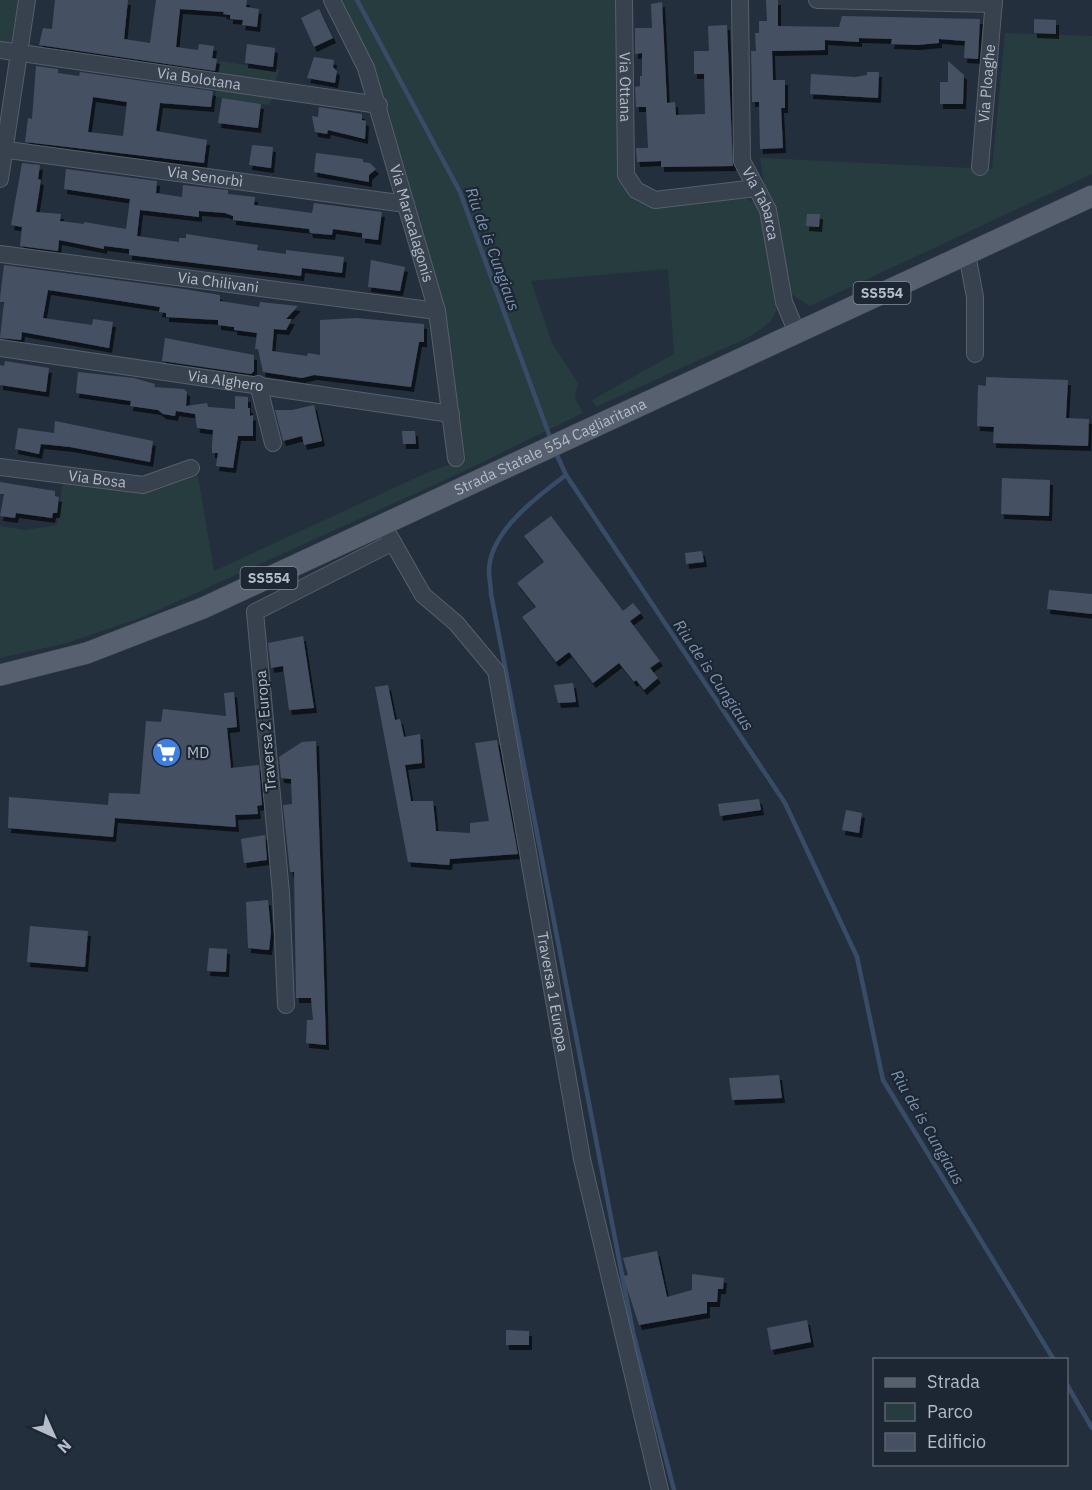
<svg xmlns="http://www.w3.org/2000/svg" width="1092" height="1490" viewBox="0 0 1092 1490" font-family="'IBM Plex Sans',sans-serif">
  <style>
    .green { fill: #263c3f }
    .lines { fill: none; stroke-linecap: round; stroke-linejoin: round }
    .stream { stroke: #394c67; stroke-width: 4.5 }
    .building { fill: #455162; fill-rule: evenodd; filter: url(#shadow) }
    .minor-casing { stroke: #565f6c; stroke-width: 18 }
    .major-casing { stroke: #414a57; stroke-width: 22 }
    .minor { stroke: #38414e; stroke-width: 16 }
    .major { stroke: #56606e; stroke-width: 21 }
    .labels { text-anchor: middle; stroke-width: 4.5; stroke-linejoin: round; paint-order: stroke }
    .shield { fill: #1d2633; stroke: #878f9c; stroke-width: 1.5 }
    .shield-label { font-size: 14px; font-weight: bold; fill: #b4bcc9 }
    .street-label { font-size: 15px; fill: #b4bcc9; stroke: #1d2633 }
    .poi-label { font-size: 15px; fill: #b4bcc9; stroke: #1d2633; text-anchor: start }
    .water-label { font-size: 16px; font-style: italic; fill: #7c92b1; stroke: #1d2633 }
  </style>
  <defs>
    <filter id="shadow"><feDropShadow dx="3" dy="5" stdDeviation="0" flood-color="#0009"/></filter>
  </defs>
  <rect width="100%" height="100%" fill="#242f3e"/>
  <g class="green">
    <polygon points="0,0 18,0 11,43 0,42"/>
    <path d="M343 0H620L619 180C661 229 686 196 737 196 745 195 750 203 759 202 763 224 783 298 775 314 770 325 758 331 747 338L596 407 592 400 674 354 668 269 531 281 552 343 578 383 575 398 583 413 456 475 143 617 67 643 0 658V526L25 530 57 525 63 481 144 494 198 476 214 571 431 471 466 459 441 309 374 67Z"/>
    <polygon points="1005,33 1092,36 1092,174 810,306 791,294 774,201 764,184 760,158 992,169"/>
    <polygon points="220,61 279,70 275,84 217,74"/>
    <polygon points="215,90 273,97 269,105 216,97"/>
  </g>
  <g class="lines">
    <g class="stream">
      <polyline points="357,0 460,192 551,440"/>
      <polyline points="555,451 566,475 785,803 857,957 883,1080 1054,1360"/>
      <path d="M566 475C538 496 490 531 489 570 489 578 491 586 491 594L633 1332 674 1490"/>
      <polyline points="1066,1383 1092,1428"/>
    </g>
  </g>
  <g class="building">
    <polygon points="55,0 128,0 124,39 150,43 156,0 247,0 246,7 259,9 257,27 242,25 243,20 230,19 230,15 223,14 224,12 180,9 176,47 198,50 199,44 214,46 212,58 217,59 215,71 39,45 43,28 52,29"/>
    <polygon points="766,0 778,0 778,26 839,27 842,16 980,19 978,59 964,58 965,41 939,39 939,43 917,45 891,44 892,39 859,38 859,42 825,40 825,50 772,51 773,80 785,80 785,108 781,108 783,148 760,149 759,102 752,102 751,51 756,51 755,33 759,33 759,21 767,21"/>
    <polygon points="662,2 667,103 675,102 676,115 705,114 704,74 694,74 694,51 709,51 708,26 727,25 733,166 661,167 661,161 637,162 636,148 648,148 646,107 636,107 635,87 640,86 640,76 642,76 642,53 635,54 635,28 652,28 651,4"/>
    <polygon points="319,9 333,38 314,47 301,18"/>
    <polygon points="1034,19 1056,20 1056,34 1034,33"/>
    <polygon points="247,44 275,48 273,67 245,63"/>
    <polygon points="314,57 334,60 333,67 337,71 335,83 307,78"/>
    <polygon points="948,61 964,75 963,104 940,104 940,82 948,82"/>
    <path d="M36 66 58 69V73L79 76 80 72 213 91 211 107 160 103 156 131 207 140 204 163 25 142 28 118 32 119ZM93 97 127 102 123 136 88 132Z"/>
    <polygon points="867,72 879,72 878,98 810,94 811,74 855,77 867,75"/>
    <polygon points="222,98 261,104 258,128 218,123"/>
    <polygon points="319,107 362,114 362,120 366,121 365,139 328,130 327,134 315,132 312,116 318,117"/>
    <polygon points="252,145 273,147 271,168 249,165"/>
    <polygon points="316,153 363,159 363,162 370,163 376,169 369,175 369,182 314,172"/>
    <polygon points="22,163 40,165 38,179 41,180 36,212 61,214 60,221 84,224 84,222 126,229 130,199 64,189 66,169 157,181 156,193 182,197 183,185 228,190 228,194 255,197 254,205 312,213 314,203 382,212 378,240 362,238 362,233 333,229 332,235 310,233 309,229 233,220 233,216 225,213 199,211 199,217 140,210 137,236 179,242 179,238 186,238 186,234 258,245 257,250 286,254 286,250 344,257 342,273 302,268 301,276 129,255 129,249 104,246 104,249 59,240 58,251 20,246 22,227 11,225"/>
    <polygon points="807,214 820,214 819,227 806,226"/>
    <polygon points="371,260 405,267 400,291 368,287"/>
    <polygon points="4,265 184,289 220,295 220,301 259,307 260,302 298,306 286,319 292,319 286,330 274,329 272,351 307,356 308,353 320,355 320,320 356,318 424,324 424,342 419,342 411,387 314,375 302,378 283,375 263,372 258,349 255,349 257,333 234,330 234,327 218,325 218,320 166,317 166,313 159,312 160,307 48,290 43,318 92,325 93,319 113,322 109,348 22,332 21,340 0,338 4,302 0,302 0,298"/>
    <polygon points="165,338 254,355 254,371 251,374 162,361"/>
    <polygon points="5,361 49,368 46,392 0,385 0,365 4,366"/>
    <polygon points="78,372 134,378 155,384 154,387 184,389 187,392 186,406 207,403 208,407 235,409 235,396 248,397 248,408 250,408 250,416 253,415 253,436 238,436 233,468 216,466 218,453 212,453 212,445 213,430 197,428 195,414 176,411 175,416 163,414 158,410 130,406 131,401 76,393"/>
    <polygon points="986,377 1068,380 1066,418 1089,419 1088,446 993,443 994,427 977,426 978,385 986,386"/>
    <polygon points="314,405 322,441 304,445 302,436 283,441 275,410 292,410"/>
    <polygon points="55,421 153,441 150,462 70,447 41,444 39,454 15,449 18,428 54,433"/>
    <polygon points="402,431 415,431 416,444 403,444"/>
    <polygon points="1002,478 1050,480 1049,516 1001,514"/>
    <polygon points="0,482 55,491 55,496 59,497 57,513 53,513 52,518 16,513 15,518 0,516 4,494 0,494"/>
    <polygon points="551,516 623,611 633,603 641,613 630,621 660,661 650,668 658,678 644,690 636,680 634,682 619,663 593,683 569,652 556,662 522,617 536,607 517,583 544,562 524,536"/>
    <polygon points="702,551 704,562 686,564 685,553"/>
    <polygon points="1049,590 1092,594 1092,614 1047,609"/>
    <polygon points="303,636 314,708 289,710 283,666 271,668 268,643"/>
    <polygon points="573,683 576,702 558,703 554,685"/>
    <polygon points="388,685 395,720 400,719 404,737 420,734 422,763 405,765 411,801 433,801 436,831 470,833 470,823 489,821 475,743 497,740 518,854 450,859 449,865 408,862 375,687"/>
    <polygon points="234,692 237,727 227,728 231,768 259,765 262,805 257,806 258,814 235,815 236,827 115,818 113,837 8,828 9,797 108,805 109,793 140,794 146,721 161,722 163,709 226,716 224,693"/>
    <polygon points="316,741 323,940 326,1045 306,1043 307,1020 313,1020 311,998 296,998 294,872 290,872 283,805 292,804 291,779 281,778 279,757 302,742"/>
    <polygon points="759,799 761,810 720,816 718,804"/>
    <polygon points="846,810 862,813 859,833 842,830"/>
    <polygon points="265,835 267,860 244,863 241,839"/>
    <polygon points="268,900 271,932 269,950 248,948 246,902"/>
    <polygon points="30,926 88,931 85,967 27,962"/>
    <polygon points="209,948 227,949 226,972 207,971"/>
    <polygon points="779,1075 782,1098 732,1100 729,1078"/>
    <polygon points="657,1251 667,1297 692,1290 692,1274 724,1278 723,1289 718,1289 717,1302 707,1302 707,1313 639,1325 623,1276 628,1275 623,1258"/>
    <polygon points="807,1320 811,1342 771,1350 767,1328"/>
    <polygon points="506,1330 529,1331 529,1345 506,1345"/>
  </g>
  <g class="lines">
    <defs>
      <g id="minor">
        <path id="s1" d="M332 0 366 68 437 311 456 458"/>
        <path id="s2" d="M624 0 626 175 636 190 655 200 756 188"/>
        <path id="s3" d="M740 0 742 161 768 210 784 302 797 333"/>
        <polyline points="817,0 994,4"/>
        <path id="s4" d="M0 50 379 105"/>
        <path id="s5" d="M0 149 406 204"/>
        <path id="s6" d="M980 167 994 0"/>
        <polyline points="0,179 27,0"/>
        <path id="s7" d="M0 254 437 311"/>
        <polyline points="967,254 975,297 975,354"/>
        <path id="s8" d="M0 348 451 414"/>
        <polyline points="258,384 273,443"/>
        <path id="s9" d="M0 467 143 485 191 468"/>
        <path id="s10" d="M383 525 423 595 456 623 496 671 582 1159 660 1490"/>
        <polyline points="286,1005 281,893 255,612 393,542"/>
      </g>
      <g id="major">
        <path id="s11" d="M0 675 87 653 203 608 1092 196"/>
      </g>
    </defs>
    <use href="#minor" class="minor-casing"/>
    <use href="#major" class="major-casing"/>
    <use href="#minor" class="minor"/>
    <use href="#major" class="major"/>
  </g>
  <defs>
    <symbol id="supermarket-disc" viewBox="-11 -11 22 22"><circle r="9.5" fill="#3f7fe0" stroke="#1d2633"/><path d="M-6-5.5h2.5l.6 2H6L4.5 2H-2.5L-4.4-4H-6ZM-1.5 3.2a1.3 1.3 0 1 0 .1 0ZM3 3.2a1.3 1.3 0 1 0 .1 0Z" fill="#fff"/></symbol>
  </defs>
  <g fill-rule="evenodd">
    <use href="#supermarket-disc" x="150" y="736" width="33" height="33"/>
  </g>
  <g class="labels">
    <g class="shield">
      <rect x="853.5" y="282" width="57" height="22" rx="4.5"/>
      <rect x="240.5" y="567" width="57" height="22" rx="4.5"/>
    </g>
    <g class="shield-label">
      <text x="882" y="298">SS554</text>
      <text x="269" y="583">SS554</text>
    </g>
    <g class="street-label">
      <text dy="5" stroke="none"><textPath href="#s4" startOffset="201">Via Bolotana</textPath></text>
      <text dy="5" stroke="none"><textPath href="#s6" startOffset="84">Via Ploaghe</textPath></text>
      <text dy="5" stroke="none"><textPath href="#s2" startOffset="87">Via Ottana</textPath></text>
      <text dy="5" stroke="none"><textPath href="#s5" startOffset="207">Via Senorbì</textPath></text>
      <text dy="5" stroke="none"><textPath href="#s3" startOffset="208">Via Tabarca</textPath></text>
      <text dy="5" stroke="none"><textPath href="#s1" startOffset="238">Via Maracalagonis</textPath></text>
      <text dy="5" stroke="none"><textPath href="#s7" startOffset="220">Via Chilivani</textPath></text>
      <text dy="5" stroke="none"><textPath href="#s8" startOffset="228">Via Alghero</textPath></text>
      <text dy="5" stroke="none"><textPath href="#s11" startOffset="597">Strada Statale 554 Cagliaritana</textPath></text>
      <text dy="5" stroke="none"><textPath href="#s9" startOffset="98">Via Bosa</textPath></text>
      <text transform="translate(266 731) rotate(-95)" y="5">Traversa 2 Europa</text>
      <text dy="5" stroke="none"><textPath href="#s10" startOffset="512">Traversa 1 Europa</textPath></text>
    </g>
    <g class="poi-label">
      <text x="187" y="758">MD</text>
    </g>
    <g class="water-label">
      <text transform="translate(493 249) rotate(70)" y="6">Riu de is Cungiaus</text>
      <text transform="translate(714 675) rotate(56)" y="6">Riu de is Cungiaus</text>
      <text transform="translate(928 1127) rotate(60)" y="6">Riu de is Cungiaus</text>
    </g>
  </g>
  <rect x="873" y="1358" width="195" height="108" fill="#1d2633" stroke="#59626f" stroke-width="1.5"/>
  <rect x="885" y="1378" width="30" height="9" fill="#56606e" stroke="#59626f" stroke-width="1.5"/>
  <text x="927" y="1388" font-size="18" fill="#b4bcc9">Strada</text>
  <rect x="885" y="1403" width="30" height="18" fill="#263c3f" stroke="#59626f" stroke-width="1.5"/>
  <text x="927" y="1418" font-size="18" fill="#b4bcc9">Parco</text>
  <rect x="885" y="1433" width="30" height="18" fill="#455162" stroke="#59626f" stroke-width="1.5"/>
  <text x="927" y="1448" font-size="18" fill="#b4bcc9">Edificio</text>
  <g transform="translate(54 1436) rotate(135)" stroke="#1d2633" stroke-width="4.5" paint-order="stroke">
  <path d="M0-4.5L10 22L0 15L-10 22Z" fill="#b4bcc9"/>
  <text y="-9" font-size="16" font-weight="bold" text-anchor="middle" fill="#b4bcc9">N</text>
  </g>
</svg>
